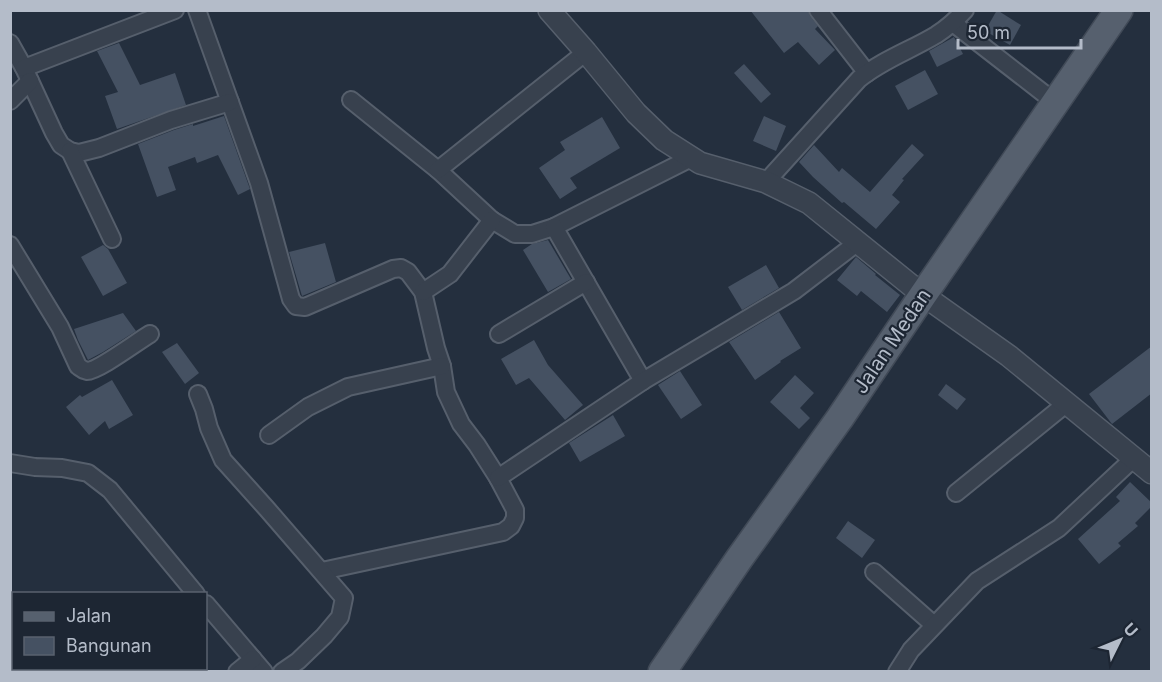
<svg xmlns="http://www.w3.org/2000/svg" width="1162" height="682" viewBox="0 0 1162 682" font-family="Inter,sans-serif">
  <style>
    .building { fill: #455162 }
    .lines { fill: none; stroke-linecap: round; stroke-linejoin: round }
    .minor-casing { stroke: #565f6c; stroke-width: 20 }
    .tertiary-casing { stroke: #565f6c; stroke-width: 24 }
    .primary-casing { stroke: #414a57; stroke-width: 30 }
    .minor { stroke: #38414e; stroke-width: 16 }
    .tertiary { stroke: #38414e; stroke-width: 21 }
    .primary { stroke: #56606e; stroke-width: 27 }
    .labels { text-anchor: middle; stroke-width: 4.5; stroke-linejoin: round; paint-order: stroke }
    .street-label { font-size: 20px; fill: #b4bcc9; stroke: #1d2633 }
  </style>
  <rect width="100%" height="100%" fill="#242f3e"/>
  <g class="building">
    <polygon points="750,10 808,10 810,16 818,26 815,29 835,50 819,65 798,42 784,53"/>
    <polygon points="997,10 1021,25 1010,45 985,31"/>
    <polygon points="954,37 963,54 937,67 929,51"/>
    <polygon points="119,43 140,85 175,73 186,105 117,129 105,96 118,92 97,51"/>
    <polygon points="744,64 771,94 761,103 734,73"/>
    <polygon points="925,70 938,94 908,110 895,86"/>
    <polygon points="224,116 250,189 238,195 218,155 197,163 195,157 168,167 176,190 157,197 138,144 174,130 193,124 193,126"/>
    <polygon points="764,116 786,126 776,151 753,141"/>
    <polygon points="602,117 620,148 570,178 577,188 560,199 539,168 565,150 560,142"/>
    <polygon points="912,144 924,155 902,179 904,180 892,195 900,202 876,229 844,202 842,203 813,177 799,162 814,145 839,172 842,168 870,192"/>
    <polygon points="548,240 571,279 548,292 523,250 532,244"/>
    <polygon points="325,243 336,282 302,296 289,252"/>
    <polygon points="103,245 108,249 127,283 103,296 81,257"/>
    <polygon points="856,257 876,274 875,275 900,295 887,312 861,291 857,296 837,280"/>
    <polygon points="766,265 779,288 742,310 728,287"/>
    <polygon points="779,312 801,348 780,361 781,362 755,380 729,342"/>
    <polygon points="123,313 136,331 103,352 88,360 78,340 74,329"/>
    <polygon points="534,340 548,365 583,405 565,420 529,378 516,385 501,359"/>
    <polygon points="177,343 199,373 185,384 162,352"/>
    <polygon points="1152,346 1152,393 1112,424 1089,394"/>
    <polygon points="680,371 702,405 681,419 658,385"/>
    <polygon points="795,375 814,393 800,408 810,418 799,429 770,402"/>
    <polygon points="112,380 133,415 109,429 105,421 89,435 66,407 80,395 82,397"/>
    <polygon points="946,384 966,399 957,410 938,395"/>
    <polygon points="613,415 625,436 580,462 569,443"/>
    <polygon points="1130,482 1152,503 1152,506 1135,523 1138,526 1118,543 1121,546 1099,564 1078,539 1120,501 1116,497"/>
    <polygon points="848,521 875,540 862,558 836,538"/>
  </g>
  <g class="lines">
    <defs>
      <g id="minor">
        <polyline points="197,10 259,183 291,299 296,306 305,307 393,269 401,268 408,272 423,292 436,348 442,366 446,392 461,424 477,445 498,478 515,510 515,518 511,526 503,532 322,571"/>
        <polyline points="818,10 867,73"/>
        <polyline points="953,23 1056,103"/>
        <polyline points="10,43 24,68 54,133 61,145 70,151 79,153 99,148 171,120 230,102"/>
        <polyline points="24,68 175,10"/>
        <polyline points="351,100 438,170 492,220 515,234 532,234 554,227 691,158"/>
        <polyline points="10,101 30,81"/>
        <polyline points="70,151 112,239"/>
        <polyline points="438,170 586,52"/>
        <path d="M766 182 859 79C882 60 911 50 936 35 947 28 956 20 965 10"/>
        <polyline points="554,227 643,381"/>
        <path d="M10 245 60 327 78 366C81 368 82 370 87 371 98 371 138 341 150 334"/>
        <polyline points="423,292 450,274 492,220"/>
        <polyline points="499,334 586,282"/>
        <polyline points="198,394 204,409 209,428 223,460 267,509 344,598 340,617 324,636 298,661 282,672"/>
        <polyline points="269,435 308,407 348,387 442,366"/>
        <polyline points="10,463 35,467 62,468 88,473 110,490 196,594"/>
        <polyline points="498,478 643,381 794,291 858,242"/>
        <polyline points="956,493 1067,403"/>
        <polyline points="874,572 934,625"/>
        <polyline points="206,604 264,672"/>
        <polyline points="237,672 253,659"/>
        <polyline points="897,672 911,650 977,581 1059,528 1134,458"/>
      </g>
      <polyline id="tertiary" points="549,10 586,52 636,113 664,140 700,163 766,182 809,203 923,295 1009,356 1152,473"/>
      <polyline id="primary" points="662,672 739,559 840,418 923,295 1119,10"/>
    </defs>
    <use href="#minor" class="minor-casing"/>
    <use href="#tertiary" class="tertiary-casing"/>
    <use href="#primary" class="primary-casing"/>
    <use href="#minor" class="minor"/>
    <use href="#tertiary" class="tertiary"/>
    <use href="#primary" class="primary"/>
  </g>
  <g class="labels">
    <g class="street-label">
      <text transform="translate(892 341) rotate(-56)" y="7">Jalan Medan</text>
    </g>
  </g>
  <rect width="1162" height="682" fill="none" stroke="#b4bcc9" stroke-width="24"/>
  <rect x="12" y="592" width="195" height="78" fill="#1d2633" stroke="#59626f" stroke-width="1.5"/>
  <rect x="24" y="612" width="30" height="9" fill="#56606e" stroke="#59626f" stroke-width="1.5"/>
  <text x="66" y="622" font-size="18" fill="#b4bcc9">Jalan</text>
  <rect x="24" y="637" width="30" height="18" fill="#455162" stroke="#59626f" stroke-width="1.5"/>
  <text x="66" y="652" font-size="18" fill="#b4bcc9">Bangunan</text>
  <g transform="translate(1120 640) rotate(47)" stroke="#1d2633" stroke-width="4.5" paint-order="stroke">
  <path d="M0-4.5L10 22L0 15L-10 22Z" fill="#b4bcc9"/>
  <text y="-9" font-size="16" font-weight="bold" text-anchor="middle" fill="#b4bcc9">U</text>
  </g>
  <path d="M958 39v9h123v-9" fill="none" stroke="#b4bcc9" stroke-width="3"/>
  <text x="967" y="39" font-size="18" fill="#b4bcc9" stroke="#1d2633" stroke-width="4.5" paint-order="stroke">50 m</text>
</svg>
